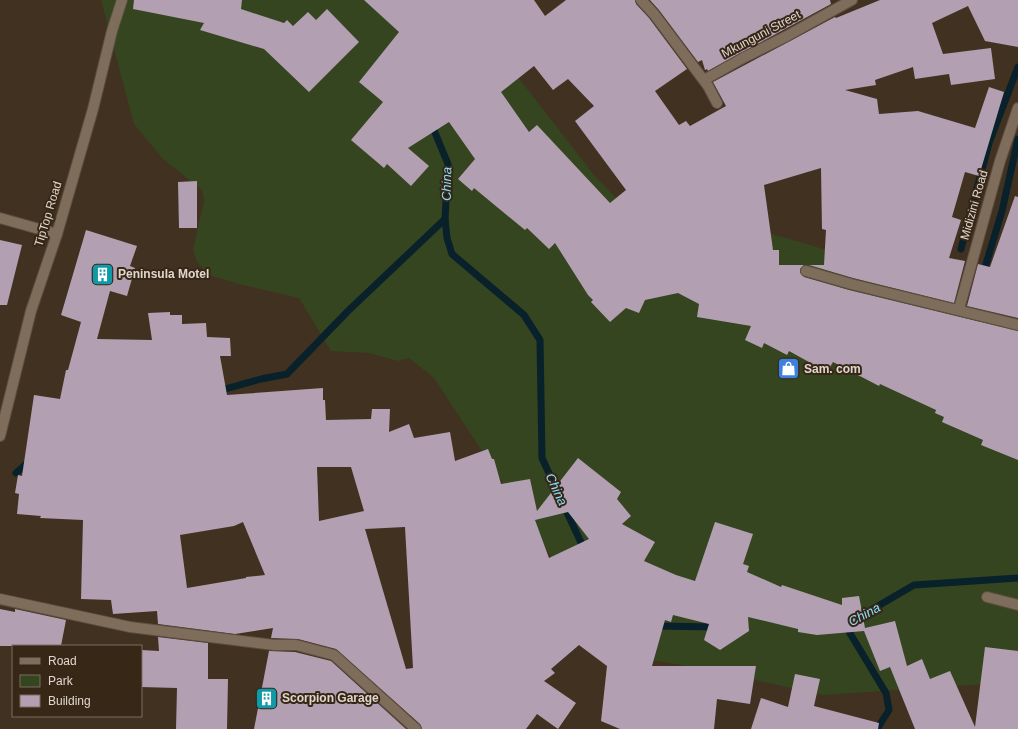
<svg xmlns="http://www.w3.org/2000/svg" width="1018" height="729" viewBox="0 0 1018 729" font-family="Helvetica,sans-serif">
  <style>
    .green { fill: #35451f }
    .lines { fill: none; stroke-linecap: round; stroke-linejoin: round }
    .stream { stroke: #08212a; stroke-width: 7 }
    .building { fill: #b39fb2; fill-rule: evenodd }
    .street-casing { stroke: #5b4e40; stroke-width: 12 }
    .street { stroke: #7e6d5b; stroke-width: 10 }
    .labels { text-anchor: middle; stroke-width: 4; stroke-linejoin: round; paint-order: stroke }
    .street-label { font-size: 12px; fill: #e0d6cd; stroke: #362717 }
    .poi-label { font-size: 12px; font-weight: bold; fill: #e0d6cd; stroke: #362717; text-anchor: start }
    .water-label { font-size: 13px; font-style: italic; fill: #8adffd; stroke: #362717 }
  </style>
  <rect width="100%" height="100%" fill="#413121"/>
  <polygon class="green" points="101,0 487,0 514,72 594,175 640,223 752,228 851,257 1018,322 1018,682 823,695 705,669 615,654 434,378 409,358 398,361 369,353 331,351 299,298 239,284 209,275 197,262 193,250 204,201 202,190 163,159 134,124"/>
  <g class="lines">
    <g class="stream">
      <polyline points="431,123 448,164 445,219 447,238 452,254 524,315 540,340 542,458 559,495"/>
      <polyline points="961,249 989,143 1018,67"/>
      <polyline points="986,264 1002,211 1018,139"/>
      <polyline points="218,391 261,379 287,374 348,311 445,219"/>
      <polyline points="16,473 26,464 31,463"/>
      <polyline points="563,504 585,551"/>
      <polyline points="854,620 914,585 1018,578"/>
      <polyline points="845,625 886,693 889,710 877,729"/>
      <polyline points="655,626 714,627 716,625"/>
    </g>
  </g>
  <g class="building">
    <polygon points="134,0 242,0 241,9 284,23 287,20 293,26 308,12 316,20 327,9 359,42 309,92 264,49 200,30 204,23 133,9"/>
    <path d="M364 0H534L545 16 566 0H635L636 4 649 18 687 69 655 91 679 125 686 121 690 126 726 106 713 82 835 17 836 18 880 0H1018V47L985 41 968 6 932 23 943 54 991 48 995 79 951 85 949 74 915 79 913 67 875 80 876 85 845 90 877 99 879 114 918 111 975 128 989 87 1004 92 979 176 965 172 952 217 961 220 949 258 965 261 954 303 853 278 809 265H824L826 230 822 229 821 168 764 185 773 250H779V265H804L800 269V272L804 277 849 290 1018 331V460L981 445 983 440 942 422 944 417 935 413 936 410 880 384 879 386 833 362 827 372 789 351 787 355 764 343 762 348 745 340 751 326 697 317 699 304 678 293 645 300 639 313 626 308 610 322 591 302 593 300 588 295 555 243 549 249 527 228 525 230 474 188 472 191 458 179 475 159 449 122 408 148 429 166 411 186 387 164 384 168 351 140 383 102 359 82 399 32ZM534 66 553 90 568 79 594 106 575 121 626 190 610 203 537 125 529 132 501 92Z"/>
    <polygon points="650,0 830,0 831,4 708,71 707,69 705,70 702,60 698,62 659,10"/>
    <polygon points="197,181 197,228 179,228 178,182"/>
    <polygon points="1015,196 1018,197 1018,318 967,306 978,264 990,267"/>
    <path d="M86 230 137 246 130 266 135 268 127 296 110 291 97 339 152 340 148 313 170 312V315H182V324L206 323 207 337 230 338 231 356H220L227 395 323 388V400H325L326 420 371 419 372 409H390L389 432 409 424 414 438 450 432 455 461 488 449 492 459H494L501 484 530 479 537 511 578 458 621 492 617 499 631 516 622 524 655 542 644 561 676 575 695 581 715 522 753 534 743 564 749 566 747 572 781 587 782 585 842 605V598L859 596 865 628 895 621 907 666 922 659 930 679 950 671 975 727 985 647 1018 651V729H915L890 667 880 671 864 631 817 635 798 632V629L748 617 749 631 720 650 704 640 709 624 673 615 671 622 665 620 652 666H756L750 704 717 699 714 729H620L601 721 607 666 579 645 551 669 555 673 544 681 576 703 558 729 537 714 526 729H422L420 724 336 649 298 639 271 638 273 628 235 634 158 624 157 611 113 614 111 600 81 599 83 520 40 518 41 516 17 514 19 494 15 493 18 475 22 476 34 395 60 399 66 370H68L81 322 61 315ZM317 467H351L364 511 319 521ZM568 512 589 539 549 558 535 520ZM243 522 265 575 246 577V578L187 588 180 535 234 526ZM405 527 413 668 406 669 365 529Z"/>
    <polygon points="0,240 22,245 7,305 0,305"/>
    <polygon points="0,609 15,612 15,609 66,620 61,646 0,646"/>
    <polygon points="158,637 208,643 208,679 228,679 227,729 176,729 177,688 141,687 141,650 159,651"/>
    <polygon points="269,651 295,652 331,661 406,729 254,729"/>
    <polygon points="795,674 820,679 814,706 879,723 878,729 751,729 761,698 788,707"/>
  </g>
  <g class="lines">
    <defs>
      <g id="street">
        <polyline points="641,0 654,14 708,86 717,103"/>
        <polyline points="704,80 743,58 787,36 852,0"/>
        <polyline points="0,218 57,234"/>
        <polyline points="806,271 851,284 1018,325"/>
        <polyline points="959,309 1000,161 1018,108"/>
        <polyline points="0,436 31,311 57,234 93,109 112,31 122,0"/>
        <polyline points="987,597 1018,605"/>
        <polyline points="0,599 130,627 274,645 296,645 334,655 416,729"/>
      </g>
    </defs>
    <use href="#street" class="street-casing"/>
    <use href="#street" class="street"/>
  </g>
  <defs>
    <symbol id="building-square" viewBox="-11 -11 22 22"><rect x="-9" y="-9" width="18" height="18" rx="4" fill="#0f9aa8" stroke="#362717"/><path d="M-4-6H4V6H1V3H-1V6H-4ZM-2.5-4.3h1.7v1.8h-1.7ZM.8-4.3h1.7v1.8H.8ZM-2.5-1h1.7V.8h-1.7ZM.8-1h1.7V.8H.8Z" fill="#fff"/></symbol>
    <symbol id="shop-square" viewBox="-11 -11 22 22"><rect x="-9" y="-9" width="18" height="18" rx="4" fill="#3f7fe0" stroke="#362717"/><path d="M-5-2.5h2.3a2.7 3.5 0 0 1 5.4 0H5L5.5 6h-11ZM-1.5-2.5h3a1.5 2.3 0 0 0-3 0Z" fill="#fff"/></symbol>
  </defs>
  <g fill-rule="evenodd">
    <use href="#building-square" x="90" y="262" width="25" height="25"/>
    <use href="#shop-square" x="776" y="356" width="25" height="25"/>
    <use href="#building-square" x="254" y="686" width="25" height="25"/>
  </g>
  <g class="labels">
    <g class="street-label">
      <text transform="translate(761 34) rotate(-28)" y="4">Mkunguni Street</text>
      <text transform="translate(974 205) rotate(-74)" y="4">Midizini Road</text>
      <text transform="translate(48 214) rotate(-73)" y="4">TipTop Road</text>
    </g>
    <g class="poi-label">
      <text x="118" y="278">Peninsula Motel</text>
      <text x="804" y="373">Sam. com</text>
      <text x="282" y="702">Scorpion Garage</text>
    </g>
    <g class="water-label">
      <text transform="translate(446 184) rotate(-89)" y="5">China</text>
      <text transform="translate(557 489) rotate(65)" y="5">China</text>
      <text transform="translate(864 614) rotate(-29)" y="5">China</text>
    </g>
  </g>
  <rect x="12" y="645" width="130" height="72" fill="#362717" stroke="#7a6d60"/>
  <rect x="20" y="658" width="20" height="6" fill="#7e6d5b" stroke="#7a6d60"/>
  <text x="48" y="665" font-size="12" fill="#e0d6cd">Road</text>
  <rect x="20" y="675" width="20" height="12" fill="#35451f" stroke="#7a6d60"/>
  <text x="48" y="685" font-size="12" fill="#e0d6cd">Park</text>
  <rect x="20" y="695" width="20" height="12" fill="#b39fb2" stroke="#7a6d60"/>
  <text x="48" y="705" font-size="12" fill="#e0d6cd">Building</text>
</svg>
